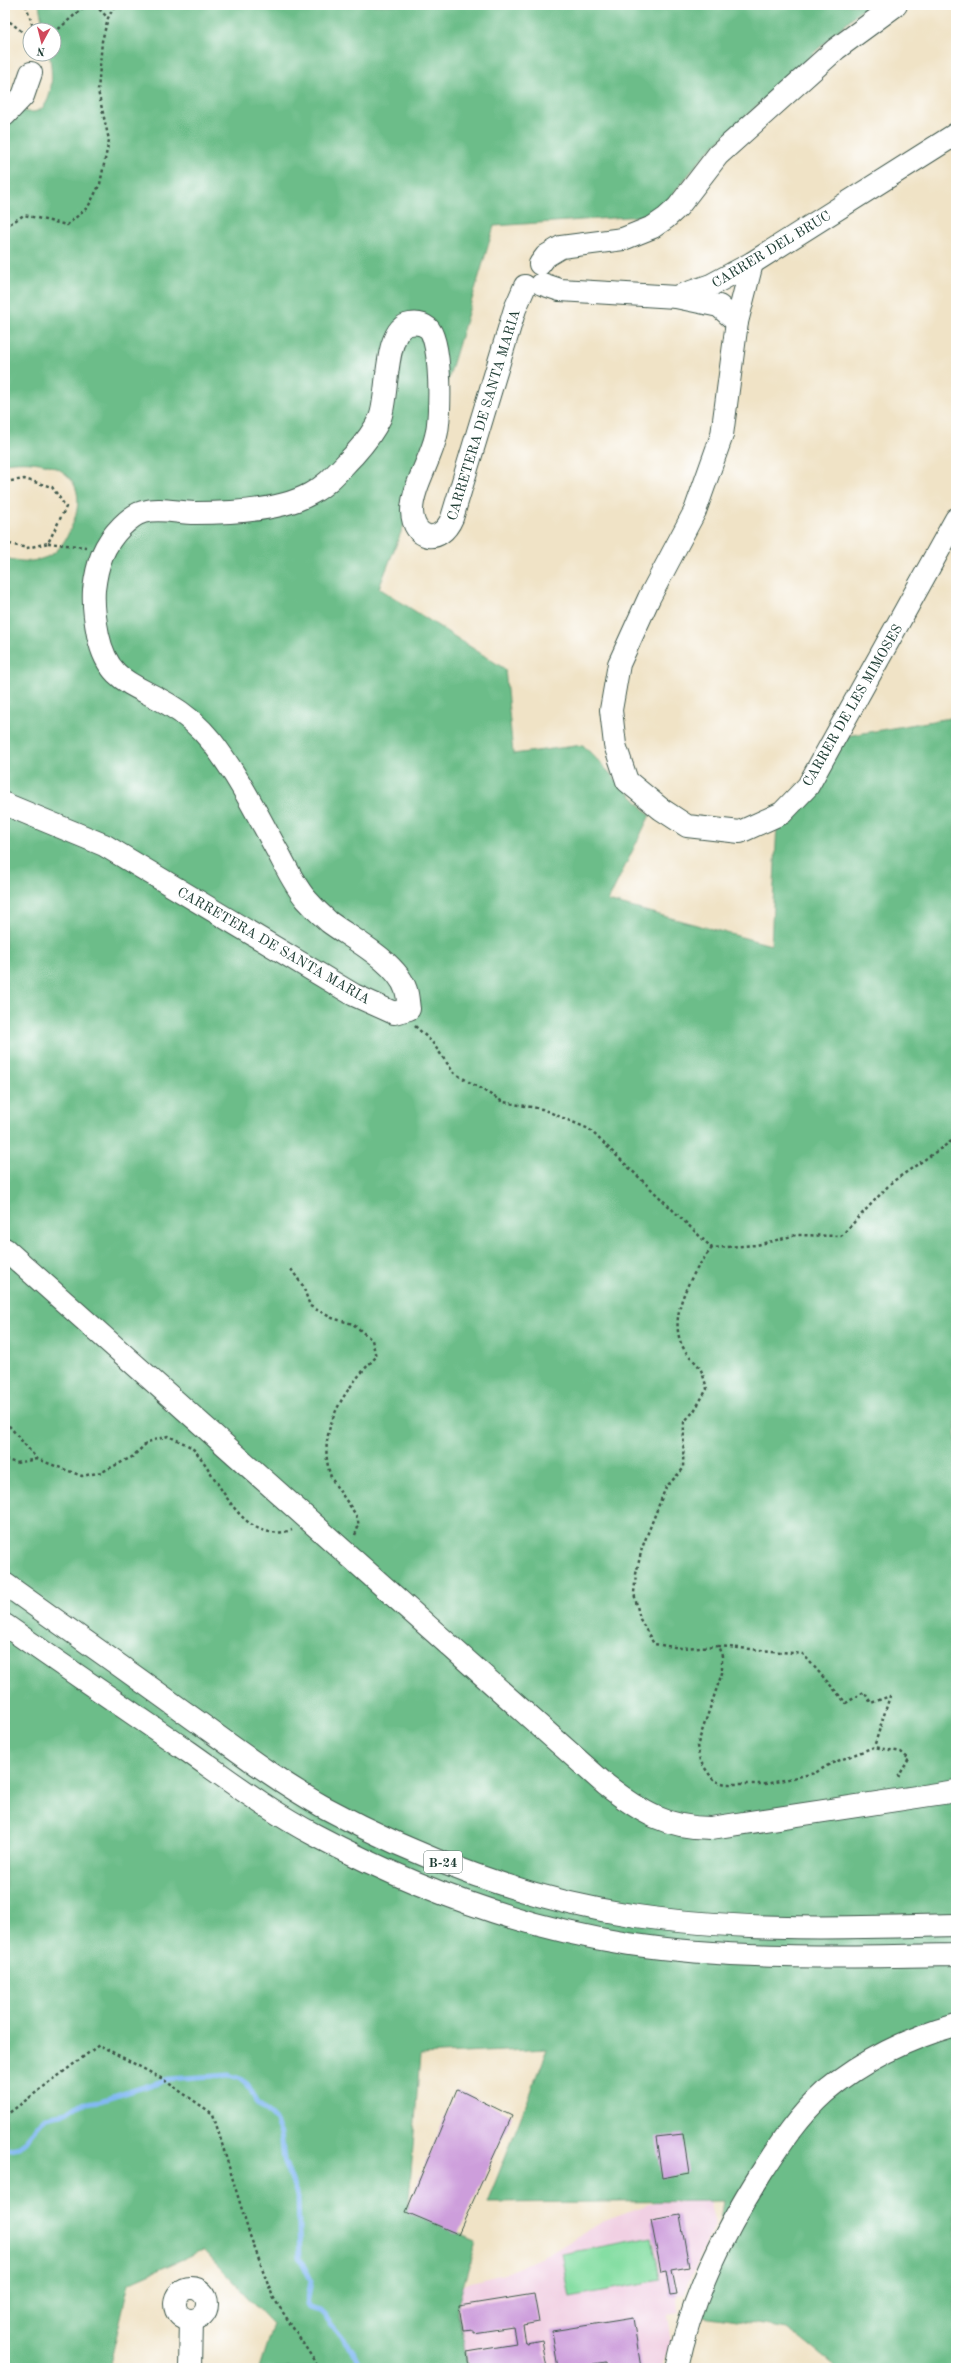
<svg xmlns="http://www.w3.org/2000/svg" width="961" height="2373" viewBox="0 0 961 2373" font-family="'Old Standard TT',serif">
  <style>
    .built { fill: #f1d0e3 }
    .green { fill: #85dea3; stroke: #528e6c }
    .forest { fill: #6cbd89; stroke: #467d5e }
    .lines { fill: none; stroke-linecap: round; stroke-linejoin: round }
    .stream { stroke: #83baf3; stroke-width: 5 }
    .building { fill: #cd9edb }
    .minor-casing { stroke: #3e564a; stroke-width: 24 }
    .highway-casing { stroke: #3e564a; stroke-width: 24 }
    .path { stroke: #3e564a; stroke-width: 2.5; stroke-dasharray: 3 3; stroke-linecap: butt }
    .minor { stroke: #fff; stroke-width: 22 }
    .highway { stroke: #fff; stroke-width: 22 }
    .labels { text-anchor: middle; stroke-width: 4; stroke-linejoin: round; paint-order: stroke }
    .shield { fill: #fff; stroke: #627771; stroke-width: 1 }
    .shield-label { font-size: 13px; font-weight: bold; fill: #1f3d34 }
    .street-label { font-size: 14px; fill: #1f3d34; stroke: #fff }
  </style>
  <rect width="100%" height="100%" fill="#fff"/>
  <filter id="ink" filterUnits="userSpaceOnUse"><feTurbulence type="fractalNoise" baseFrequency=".025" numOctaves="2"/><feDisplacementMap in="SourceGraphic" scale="8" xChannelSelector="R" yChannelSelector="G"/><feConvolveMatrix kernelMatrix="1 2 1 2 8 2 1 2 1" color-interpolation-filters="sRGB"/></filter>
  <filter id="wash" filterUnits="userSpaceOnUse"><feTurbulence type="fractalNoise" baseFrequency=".012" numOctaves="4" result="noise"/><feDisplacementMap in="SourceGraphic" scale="16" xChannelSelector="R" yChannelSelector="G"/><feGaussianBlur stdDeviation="0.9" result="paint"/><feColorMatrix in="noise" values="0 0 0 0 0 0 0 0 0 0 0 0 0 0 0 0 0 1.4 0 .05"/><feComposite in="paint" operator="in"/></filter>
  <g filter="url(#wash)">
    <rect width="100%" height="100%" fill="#f0e3c6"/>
    <polygon class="built" points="677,2194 708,2196 715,2223 684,2294 677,2295 678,2313 667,2315 671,2343 661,2368 453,2368 455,2291 470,2282 504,2274 549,2254 607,2219"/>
    <polygon class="green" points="652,2237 660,2280 570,2297 562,2254"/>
    <path class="forest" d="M39 5H870L856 14 707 152 656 215 494 226 407 517 379 588 505 669 513 754 583 745 650 815 608 901 771 945 777 823 800 812 846 736 956 717V2368H837L788 2329 704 2316 723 2201 487 2203 548 2049 420 2055 408 2212 476 2241 457 2308 468 2368H259L273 2324 203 2250 129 2283 109 2368H5V558C18 561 28 563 41 559 56 555 64 544 70 530 96 476 53 456 5 463V97C13 101 19 111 28 112 56 115 53 70 49 54H54V30H44Z"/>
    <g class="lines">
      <polyline class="stream" points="5,2150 20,2147 46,2117 66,2113 79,2104 100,2101 169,2079 229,2075 241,2079 248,2085 257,2102 276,2122 281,2134 284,2160 298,2198 300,2259 311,2280 307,2305 309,2308 320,2311 324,2315 353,2351 361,2368"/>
    </g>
    <g id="blocks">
      <g class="building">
        <polygon points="457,2089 512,2116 458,2234 406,2212"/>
        <polygon points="683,2134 689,2173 662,2178 656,2137"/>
        <polygon points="680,2215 689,2267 672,2270 677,2295 670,2296 666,2271 661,2272 651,2220"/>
        <polygon points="534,2294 539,2322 523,2325 526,2343 542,2340 547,2368 469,2368 467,2352 516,2344 513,2327 473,2333 473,2330 463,2331 459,2306"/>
        <polygon points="633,2318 641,2368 606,2368 605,2362 593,2364 593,2368 558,2368 552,2331"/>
      </g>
    </g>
  </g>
  <g filter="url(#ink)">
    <use href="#blocks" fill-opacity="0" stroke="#3e564a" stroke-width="1"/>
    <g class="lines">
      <defs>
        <g id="minor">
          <polyline points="5,115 23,96 31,73"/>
          <polyline points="752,263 737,322 722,435 695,511 649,598 619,664 611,710 615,745 627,781 661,809 687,826 740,832 782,813 808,786 956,519"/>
          <polyline points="540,264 546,256 561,247 623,239 653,227 666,218 678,207 718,155 836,49 896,5"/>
          <polyline points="542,284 560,290 676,297 711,285 752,263 956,134"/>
          <polyline points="676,297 719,306 737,322"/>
          <path d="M5 804 104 845 354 995 394 1013 409 1009C408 1003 408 996 406 990 397 962 352 939 329 922 321 915 313 907 306 899 295 886 287 869 279 854 258 816 239 777 212 742 200 727 185 714 168 704 132 683 108 682 98 635 95 620 93 605 94 590 97 564 103 545 122 526 128 520 135 514 143 512 160 507 178 513 195 513 230 513 280 511 310 494 328 485 340 469 354 455 363 445 374 431 380 418 389 396 383 328 410 324 416 323 423 324 428 328 442 340 441 418 436 436 431 459 412 488 412 511 413 540 440 546 452 518L515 309 525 286"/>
          <path d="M5 1249 606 1785C641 1812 666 1828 711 1828L956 1791"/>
          <circle cx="191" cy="2304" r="16"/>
          <polyline points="190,2368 191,2320"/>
          <path d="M677 2368C692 2296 723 2234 762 2172 780 2144 799 2115 825 2092 862 2061 909 2038 956 2025"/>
        </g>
        <g id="highway">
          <path d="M5 1584C65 1627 125 1669 184 1712 229 1744 274 1779 322 1806 419 1859 528 1900 637 1916 742 1931 850 1928 956 1925"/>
          <path d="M5 1625C66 1668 128 1710 189 1752 230 1781 271 1812 315 1835 413 1887 519 1927 629 1944 737 1960 847 1957 956 1955"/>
        </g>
      </defs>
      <use href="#minor" class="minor-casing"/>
      <use href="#highway" class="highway-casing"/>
      <g class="path">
        <polyline points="26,5 34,30"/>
        <polyline points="95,5 108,18"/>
        <polyline points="5,18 30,38"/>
        <polyline points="54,33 86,5"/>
        <polyline points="5,227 24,215 67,225 88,207 100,184 109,140 98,91 102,41 108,18 115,5"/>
        <polyline points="5,482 24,479 52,487 66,507 48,543 27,548 5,543"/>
        <polyline points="48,543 86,547"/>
        <polyline points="415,1026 432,1042 454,1073 503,1102 542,1109 589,1129 712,1248 757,1245 796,1235 841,1236 892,1182 956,1138"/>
        <path d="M712 1248C692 1272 665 1318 684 1349 688 1356 695 1361 700 1368 703 1374 705 1382 707 1389L694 1411 684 1422 683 1469 666 1487 642 1548 636 1574 634 1593 640 1619 654 1644 681 1648 718 1646 722 1656V1673L697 1746 700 1761 714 1781 726 1784H766L815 1773 830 1764 874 1747 901 1752 909 1759 897 1779"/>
        <path d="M291 1269 303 1286 310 1306 332 1318 353 1324 372 1340 376 1357C346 1387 316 1429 330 1474 334 1487 357 1512 358 1521 359 1526 357 1531 355 1535"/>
        <path d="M5 1421 37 1459 82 1476 102 1472 132 1457 148 1442 168 1436C176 1440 189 1444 195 1451 222 1481 240 1546 292 1530"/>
        <polyline points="5,1459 16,1463 37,1459"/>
        <polyline points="718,1646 803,1654 846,1703 864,1692 871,1703 890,1696 874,1747"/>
        <polyline points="5,2116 99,2045 161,2078 213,2114 249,2233 273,2297 319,2368"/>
      </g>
      <use href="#minor" class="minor"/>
      <use href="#highway" class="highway"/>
    </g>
  </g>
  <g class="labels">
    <rect class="shield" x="424" y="1851" width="38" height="22" rx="3"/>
    <g class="shield-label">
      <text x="443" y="1867">B-24</text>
    </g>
    <g class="street-label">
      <text transform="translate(771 249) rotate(-31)" y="5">CARRER DEL BRUC</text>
      <text transform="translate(483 415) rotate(-73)" y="5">CARRETERA DE SANTA MARIA</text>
      <text transform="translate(852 705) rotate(-60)" y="5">CARRER DE LES MIMOSES</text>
      <text transform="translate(274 945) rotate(30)" y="5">CARRETERA DE SANTA MARIA</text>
    </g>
  </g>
  <rect width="961" height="2373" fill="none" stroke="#fff" stroke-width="20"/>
  <g transform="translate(42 42) rotate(187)"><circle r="19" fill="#ffffff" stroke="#a5b1ae"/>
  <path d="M0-3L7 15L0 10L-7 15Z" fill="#d1495b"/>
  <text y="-6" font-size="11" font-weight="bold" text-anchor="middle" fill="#1f3d34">N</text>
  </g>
</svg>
